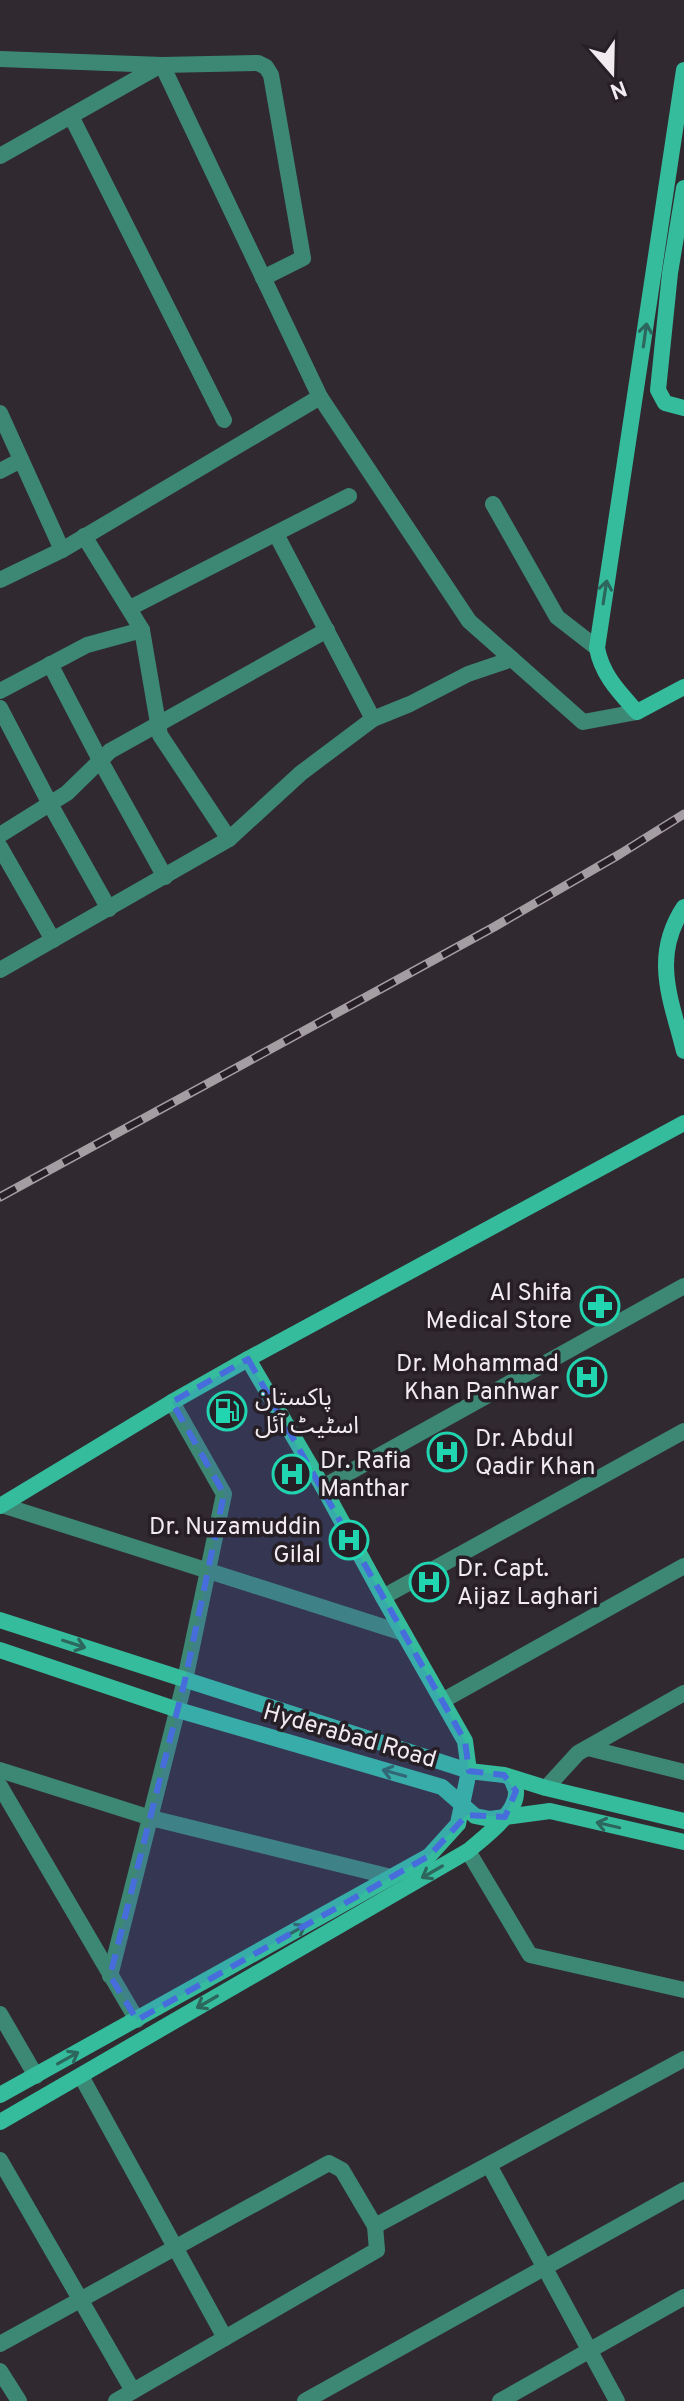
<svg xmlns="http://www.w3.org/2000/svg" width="684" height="2401" viewBox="0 0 684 2401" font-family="Overpass,'Noto Sans Arabic',sans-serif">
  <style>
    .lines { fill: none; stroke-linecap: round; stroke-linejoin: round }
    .minor { stroke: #3d8874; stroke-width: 16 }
    .tertiary { stroke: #3d8874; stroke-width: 16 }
    .secondary { stroke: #35bc9d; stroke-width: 16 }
    .rail-casing { stroke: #a49ea3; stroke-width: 9 }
    .rail { stroke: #271f26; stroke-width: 6; stroke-dasharray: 18; stroke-linecap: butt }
    .oneway { stroke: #2d665c }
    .marked { fill: #476ddd; fill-opacity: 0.2; stroke: #476ddd; stroke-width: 6; stroke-dasharray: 16 10; stroke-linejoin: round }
    .labels { text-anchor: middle; stroke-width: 7; stroke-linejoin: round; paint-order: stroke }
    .poi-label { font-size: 24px; fill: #f1ebf0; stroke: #271f26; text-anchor: start }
    .street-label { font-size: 24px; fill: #f1ebf0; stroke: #271f26 }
  </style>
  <rect width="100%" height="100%" fill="#312930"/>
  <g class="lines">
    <g class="minor">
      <polyline points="0,59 162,65 258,63 266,67 271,75 303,258 263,278"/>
      <polyline points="162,65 320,397"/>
      <polyline points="71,116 224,420"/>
      <polyline points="0,156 161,65"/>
      <polyline points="0,413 62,550"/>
      <polyline points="0,471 21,460"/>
      <polyline points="493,504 557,617 597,648"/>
      <polyline points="276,534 373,719"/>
      <polyline points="84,536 142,630 160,735 229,839"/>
      <polyline points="130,608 349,496"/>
      <polyline points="50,664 100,760 165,877"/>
      <polyline points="0,691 87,645 142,630"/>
      <polyline points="0,708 50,804 109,909"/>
      <polyline points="0,835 67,793 110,751 327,630"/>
      <polyline points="0,847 53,940"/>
      <polyline points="2,1505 403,1633"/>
      <polyline points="383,1597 684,1431"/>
      <polyline points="442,1701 684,1566"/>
      <polyline points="588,1748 684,1772"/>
      <polyline points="0,1770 151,1818 391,1877"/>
      <polyline points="0,1786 137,2020"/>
      <polyline points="546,1788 578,1753 684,1693"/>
      <polyline points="468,1851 530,1955 684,1990"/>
      <polyline points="110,1976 185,1680 224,1494 172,1402"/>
      <polyline points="0,2014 36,2076"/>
      <polyline points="81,2076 225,2338"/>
      <polyline points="0,2160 133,2391"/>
      <polyline points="489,2165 617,2401"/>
      <polyline points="0,2344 329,2163 342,2170 375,2226 684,2059"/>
      <polyline points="0,2371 19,2401"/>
      <polyline points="116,2401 377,2250 375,2226"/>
      <polyline points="305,2401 684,2190"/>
      <polyline points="500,2401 684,2297"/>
    </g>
    <g class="tertiary">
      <polyline points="0,580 62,550 320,397 469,621 583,722 637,712"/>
      <polyline points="0,970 229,839 301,773 373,719 410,704 468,674 512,659"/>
      <polyline points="323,1487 684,1286"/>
    </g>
    <g class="secondary">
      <path d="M684 70 597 648C602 675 619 692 637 712L684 687"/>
      <polyline points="684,188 670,273 658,390 665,403 684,408"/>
      <path d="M684 907C651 957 671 999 684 1051"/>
      <polyline points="0,1506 172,1402 248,1359"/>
      <polyline points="0,1620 469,1771 504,1775 546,1788 684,1821"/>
      <polyline points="0,1650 178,1710 442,1787 475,1816 490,1819 550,1811 684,1842"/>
      <polyline points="0,2095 429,1856 458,1824 469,1771 465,1741 383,1597 323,1487 248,1359 684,1123"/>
      <path d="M0 2122 468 1851C483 1838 518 1813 516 1791 516 1790 512 1780 511 1779"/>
    </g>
    <defs>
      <polyline id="rail" points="0,1197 494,927 620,854 684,814"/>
    </defs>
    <use href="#rail" class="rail-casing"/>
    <use href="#rail" class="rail"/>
  </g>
  <defs><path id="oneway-shaft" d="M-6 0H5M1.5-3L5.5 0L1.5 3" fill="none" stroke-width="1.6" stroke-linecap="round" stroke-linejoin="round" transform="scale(2)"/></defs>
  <g class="oneway">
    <use href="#oneway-shaft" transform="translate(645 335) rotate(-82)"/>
    <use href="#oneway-shaft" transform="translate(605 592) rotate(-81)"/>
    <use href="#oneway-shaft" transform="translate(74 1644) rotate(18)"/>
    <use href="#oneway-shaft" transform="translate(394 1773) rotate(-164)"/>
    <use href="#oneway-shaft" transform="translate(608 1825) rotate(-167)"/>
    <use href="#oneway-shaft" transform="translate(432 1872) rotate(150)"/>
    <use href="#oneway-shaft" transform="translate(295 1931) rotate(-29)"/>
    <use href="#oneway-shaft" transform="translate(207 2002) rotate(150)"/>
    <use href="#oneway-shaft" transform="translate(68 2058) rotate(-29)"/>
  </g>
  <path class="marked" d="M248 1359 465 1741 469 1771 504 1775 516 1791 505 1817 467 1815 429 1856 137 2020 110 1976 185 1680 224 1494 172 1402Z"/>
  <defs>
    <symbol id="pharmacy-ring" viewBox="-11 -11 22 22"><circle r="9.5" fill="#271f26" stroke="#20d5b0" stroke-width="1.5"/><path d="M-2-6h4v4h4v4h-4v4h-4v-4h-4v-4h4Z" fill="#20d5b0"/></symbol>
    <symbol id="hospital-ring" viewBox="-11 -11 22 22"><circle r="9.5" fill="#271f26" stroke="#20d5b0" stroke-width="1.5"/><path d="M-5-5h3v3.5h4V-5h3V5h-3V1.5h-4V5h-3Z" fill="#20d5b0"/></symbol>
    <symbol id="fuel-ring" viewBox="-11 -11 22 22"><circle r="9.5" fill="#271f26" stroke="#20d5b0" stroke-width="1.5"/><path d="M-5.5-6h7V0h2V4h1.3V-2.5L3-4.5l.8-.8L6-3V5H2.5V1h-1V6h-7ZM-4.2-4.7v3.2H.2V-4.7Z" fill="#20d5b0"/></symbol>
  </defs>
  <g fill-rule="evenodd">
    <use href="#pharmacy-ring" x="578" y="1284" width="44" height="44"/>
    <use href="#hospital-ring" x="565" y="1355" width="44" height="44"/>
    <use href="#fuel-ring" x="205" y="1389" width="44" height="44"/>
    <use href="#hospital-ring" x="425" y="1430" width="44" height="44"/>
    <use href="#hospital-ring" x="270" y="1452" width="44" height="44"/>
    <use href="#hospital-ring" x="327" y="1518" width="44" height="44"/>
    <use href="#hospital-ring" x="407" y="1560" width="44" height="44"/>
  </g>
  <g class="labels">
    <g class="poi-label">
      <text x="572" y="1300" text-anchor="end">Al Shifa<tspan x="572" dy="28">Medical Store</tspan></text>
      <text x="559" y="1371" text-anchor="end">Dr. Mohammad<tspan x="559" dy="28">Khan Panhwar</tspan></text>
      <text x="255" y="1405">پاکستان<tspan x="255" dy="28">اسٹیٹ آئل</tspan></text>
      <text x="475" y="1446">Dr. Abdul<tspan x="475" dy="28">Qadir Khan</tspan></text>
      <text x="320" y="1468">Dr. Rafia<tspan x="320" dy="28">Manthar</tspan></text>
      <text x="321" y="1534" text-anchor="end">Dr. Nuzamuddin<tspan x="321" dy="28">Gilal</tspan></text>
      <text x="457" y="1576">Dr. Capt.<tspan x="457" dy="28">Aijaz Laghari</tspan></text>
    </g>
    <g class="street-label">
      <text transform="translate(350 1735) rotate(16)" y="8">Hyderabad Road</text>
    </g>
  </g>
  <g transform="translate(612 72) rotate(160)" stroke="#271f26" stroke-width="6" paint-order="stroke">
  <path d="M0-6L14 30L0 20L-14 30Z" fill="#f1ebf0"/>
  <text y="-12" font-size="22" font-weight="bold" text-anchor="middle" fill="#f1ebf0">N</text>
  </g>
</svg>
